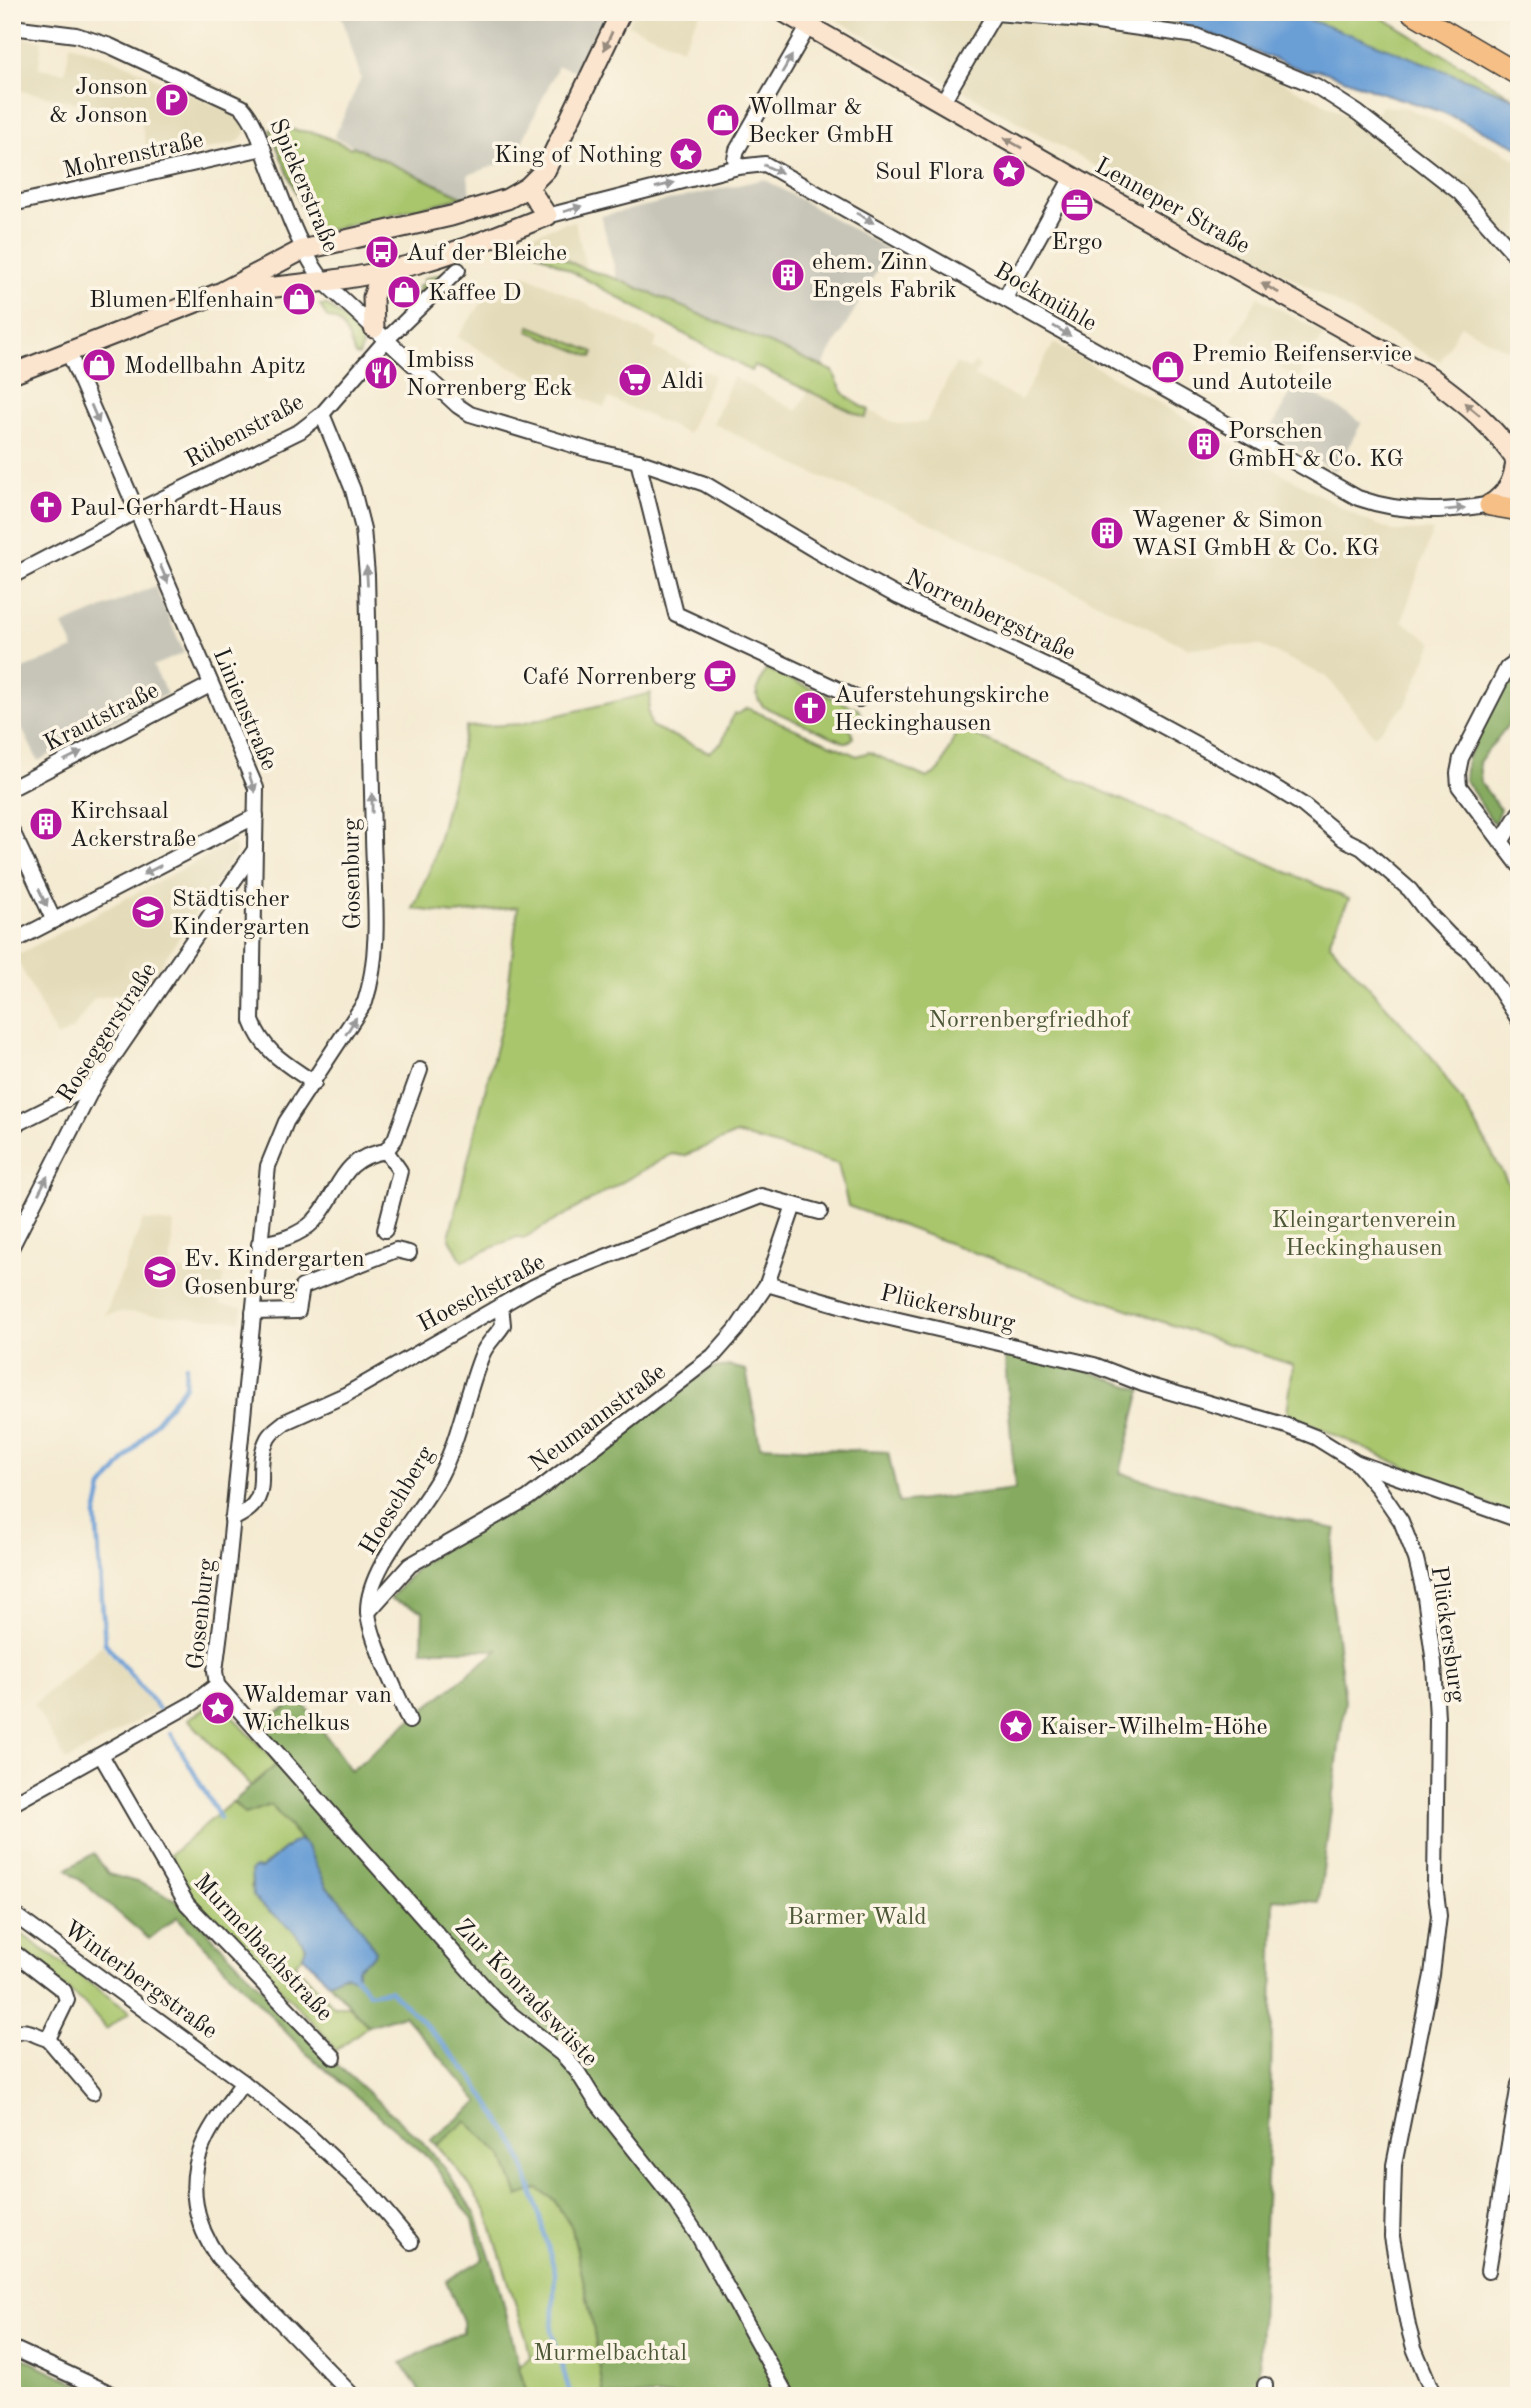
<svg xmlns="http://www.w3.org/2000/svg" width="1531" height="2408" viewBox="0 0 1531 2408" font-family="'Old Standard TT',serif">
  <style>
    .built { fill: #e4dbba }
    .industrial { fill: #c6c5b8 }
    .green { fill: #a9c66d; stroke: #627144; stroke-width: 2 }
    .forest { fill: #86ab60; stroke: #51643e; stroke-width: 2 }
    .water { fill: #6a9fd6; stroke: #435e79; stroke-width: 2 }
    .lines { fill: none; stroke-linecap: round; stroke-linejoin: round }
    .stream { stroke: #6a9fd6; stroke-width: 4.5 }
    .minor-casing { stroke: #3d3b37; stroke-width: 18 }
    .secondary-casing { stroke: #3d3b37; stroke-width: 23 }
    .primary-casing { stroke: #3d3b37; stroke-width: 24 }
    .minor { stroke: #fff; stroke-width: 14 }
    .secondary { stroke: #fbe5cf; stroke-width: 19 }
    .primary { stroke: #f5bf86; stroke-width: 21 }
    .oneway { fill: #978b7e }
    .oneway2 { fill: #999 }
    .labels { text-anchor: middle; stroke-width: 7; stroke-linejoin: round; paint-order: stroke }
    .poi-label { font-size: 24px; fill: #1c1c1c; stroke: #fcf5e5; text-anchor: start }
    .street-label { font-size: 24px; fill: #1c1c1c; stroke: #fcf5e5 }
    .park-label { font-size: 24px; fill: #4d5838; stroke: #fcf5e5 }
  </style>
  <rect width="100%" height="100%" fill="#fcf5e5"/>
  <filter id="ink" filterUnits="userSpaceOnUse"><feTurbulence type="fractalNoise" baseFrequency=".0143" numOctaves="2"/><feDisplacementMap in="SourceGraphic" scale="14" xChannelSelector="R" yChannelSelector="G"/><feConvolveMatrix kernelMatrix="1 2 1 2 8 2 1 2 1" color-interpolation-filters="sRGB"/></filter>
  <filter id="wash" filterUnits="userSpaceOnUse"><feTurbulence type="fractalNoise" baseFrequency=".00686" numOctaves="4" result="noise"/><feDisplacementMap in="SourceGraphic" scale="28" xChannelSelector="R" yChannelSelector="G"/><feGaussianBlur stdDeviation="1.57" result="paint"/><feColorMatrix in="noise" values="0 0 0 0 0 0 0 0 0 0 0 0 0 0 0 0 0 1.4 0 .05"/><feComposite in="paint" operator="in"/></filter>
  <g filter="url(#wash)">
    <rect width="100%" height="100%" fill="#f5ebd3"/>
    <g class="built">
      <polygon points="633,12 701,12 682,48 628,25"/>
      <polygon points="823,12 988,12 947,83"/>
      <polygon points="1052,12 1151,12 1186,26 1185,28"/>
      <polygon points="1007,19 1084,27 1087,25 1191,38 1233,57 1339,111 1397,151 1457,200 1494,245 1519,270 1519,351 1500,347 1461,325 1440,362 958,88 998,21"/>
      <polygon points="12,37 42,40 39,68 65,72 70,44 110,57 238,116 245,124 245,133 239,141 234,143 149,162 140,116 12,89"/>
      <polygon points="1381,106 1408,108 1501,150 1519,161 1519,252 1374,119"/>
      <polygon points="575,222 587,270 528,240 527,237 564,223"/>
      <polygon points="524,274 658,338 654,348 714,375 688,434 609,398 604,407 511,368 457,337 490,291 498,298"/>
      <polygon points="1258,297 1324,334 1299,379 1233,341"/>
      <polygon points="1054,343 1362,519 1394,531 1433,530 1402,621 1433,643 1406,705 1374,736 1327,677 1259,645 1188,648 972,541 805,470 713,423 733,377 797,411 808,392 865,418 869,410 897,424 926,422 956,363 970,369 974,363 980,366 974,376 1021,400"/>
      <polygon points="230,844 235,845 236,853 152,978 142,971 124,998 118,994 94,999 73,1029 57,1038 15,956"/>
      <polygon points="143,1220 174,1223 170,1269 224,1275 220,1304 242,1307 240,1321 124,1312 105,1315"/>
      <polygon points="102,1645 157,1710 66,1761 34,1704"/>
    </g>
    <g class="industrial">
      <polygon points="340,12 607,12 582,72 558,66 523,140 516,150 500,164 468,175 470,198 464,197 334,137 361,78"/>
      <polygon points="764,179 889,250 822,367 617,279 601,216"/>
      <polygon points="1296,383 1362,422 1335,471 1268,434"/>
      <polygon points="155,586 184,653 153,666 167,694 38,761 12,709 12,673 74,649 63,625"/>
    </g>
    <g class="green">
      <polygon points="1287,12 1373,12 1513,97"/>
      <polygon points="287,129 316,133 351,148 353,146 464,197 336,228 318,234 316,229 314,229 310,220 307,220 270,130"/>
      <path d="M524 238 582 268 617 279 833 371C842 394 846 399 869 410L865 418 754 365 751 371 517 241Z"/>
      <polygon points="443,273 446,275 400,317 395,305 406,297 420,292 418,286 425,284 424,279"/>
      <path d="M320 305H327C342 318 371 333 359 356L355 355C349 341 344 318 327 318Z"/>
      <polygon points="530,326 594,352 592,357 528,331"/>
      <path d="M766 669 858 709 862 715 858 723 842 718 839 724 851 730 853 738 849 742H844L764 707C751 695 759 684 766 669Z"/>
      <polygon points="651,693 648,711 651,726 709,752 722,742 734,713 738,714 747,708 857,756 869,752 927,778 940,770 958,728 1349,899 1331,937 1330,944 1431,1056 1473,1119 1519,1203 1519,1519 1287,1413 1293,1365 1157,1320 848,1206 838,1164 736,1134 684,1156 672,1154 524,1238 517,1237 462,1261 449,1237 506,1006 518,907 455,914 413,909 433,862 466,727 521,724"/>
      <polygon points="218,1701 277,1764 251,1786 188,1719"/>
      <path d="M232 1802 245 1814 271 1805 300 1840C286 1845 263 1867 252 1878L251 1887 260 1904 282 1919 299 1936 306 1947 303 1956 295 1965 334 2006H349L368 2026 335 2051 331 2042 195 1900 170 1855Z"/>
      <polygon points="12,1927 130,2012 106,2029 86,2005 12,1946"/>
      <polygon points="465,2120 503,2156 518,2196 538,2188 554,2200 572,2228 590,2309 665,2396 528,2396 519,2367 530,2357 527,2341 487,2213 466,2180 437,2146"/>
    </g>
    <g class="forest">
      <polygon points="1519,667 1519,711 1479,762 1481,783 1500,809 1494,824 1465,780 1467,759 1510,672"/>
      <path d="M1004 1347 1074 1366 1141 1390 1120 1473 1283 1518 1336 1529 1331 1557V1590L1345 1701 1319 1902 1274 1899 1271 2083 1258 2396H604L593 2326 572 2228 554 2200 538 2189 518 2196 503 2156 466 2121 437 2146 431 2140 479 2102 404 2015 368 2026 328 1982 338 1977 356 1973C358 1964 366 1960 374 1955L349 1910 326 1886 306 1845 271 1805 245 1814 233 1802 277 1764 259 1722 301 1700 351 1771 414 1717 498 1650H422L423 1611 390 1599 418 1566 712 1368 730 1366 746 1370 760 1446 888 1452 899 1503 1015 1489Z"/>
      <polygon points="94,1853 108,1874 140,1883 178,1901 324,2053 420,2139 444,2167 476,2215 500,2288 526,2396 423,2396 401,2363 463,2332 463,2321 446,2281 483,2259 473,2220 428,2157 306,2053 177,1917 149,1939 67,1869"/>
      <polygon points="12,2353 96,2392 95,2396 12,2396"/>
    </g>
    <g class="water">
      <polygon points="1152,12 1287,12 1369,41 1519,100 1519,147 1442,112 1379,92 1320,70 1305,71"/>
      <polygon points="300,1840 306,1845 326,1886 349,1910 375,1950 374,1955 357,1968 357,1979 345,1974 328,1982 303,1956 306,1947 291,1928 260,1904 253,1896 251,1871 255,1868 261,1869 293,1842"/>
    </g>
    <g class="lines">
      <g class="stream">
        <polyline points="159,1709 105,1643 96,1515 102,1488 185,1386 186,1365"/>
        <polyline points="171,1733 220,1818"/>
        <polyline points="355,1976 369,1993 390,1990 428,2027 472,2077 517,2147 536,2203 555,2272 552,2332 571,2396"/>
      </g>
    </g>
  </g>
  <g filter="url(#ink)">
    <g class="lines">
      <defs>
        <g id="minor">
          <path d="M12 27 76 35 110 46 242 107C257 124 261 144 269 165 286 208 297 245 324 282L458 406 470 414 586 449 638 461 705 484 835 562 899 597 1086 684 1269 784 1303 805 1344 839 1362 848 1410 890 1426 911 1450 936 1471 952 1494 981 1519 1020"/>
          <polyline points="942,103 995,13 1083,20 1196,36 1316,86 1358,113 1460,193 1519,259"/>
          <polyline points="738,167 735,159 737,150 808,27"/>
          <polyline points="12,204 263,148"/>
          <path d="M547 216 738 167 765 164 1358 498C1412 517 1464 511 1519 498"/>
          <polyline points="1005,298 1072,177"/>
          <path d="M68 351 256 788 252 1021C264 1053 287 1064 314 1083"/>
          <polyline points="638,461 676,614 859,699"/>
          <polyline points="12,576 129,515 300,431 322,414 386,340 458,270"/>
          <polyline points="1519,659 1507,668 1461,758 1458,773 1459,786 1519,865"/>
          <polyline points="12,788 210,685"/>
          <polyline points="12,831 54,921"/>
          <polyline points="1501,842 1519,813"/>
          <polyline points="12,942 256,816"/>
          <polyline points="12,1126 94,1085"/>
          <polyline points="385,1230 400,1171 386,1151"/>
          <path d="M259 1244C279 1241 299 1236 314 1221 341 1192 338 1158 386 1151L395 1139 420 1070"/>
          <polyline points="12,1246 94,1085 254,851"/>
          <polyline points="767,1284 864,1312 1094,1365 1143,1384 1287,1426 1315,1437 1357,1463 1379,1489 1401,1521 1416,1559 1425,1597 1434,1663 1437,1718 1435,1885 1439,1916 1432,1975 1394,2165 1392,2237 1408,2326 1414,2348 1434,2396"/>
          <polyline points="253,1312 298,1311 302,1287 396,1250 409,1253"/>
          <polyline points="1358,1463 1519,1520"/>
          <path d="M232 1519C279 1499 250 1472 268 1438 272 1431 279 1427 285 1422L345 1395 533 1287 559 1275 761 1196 820 1212"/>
          <polyline points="368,1612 410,1565 528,1498 713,1356 736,1330 767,1284 794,1205"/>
          <path d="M217 1685 215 1671 227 1577 268 1166 286 1122 365 1002C382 950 374 890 373 837 371 750 369 662 367 575L363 529 353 490 322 414"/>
          <polyline points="217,1685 492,1996 512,2015 563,2055 577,2071 595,2100 672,2197 699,2237 787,2396"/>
          <path d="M409 1721C398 1695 369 1637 368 1611 367 1568 420 1513 440 1476 460 1437 466 1395 482 1355 486 1344 497 1335 503 1325L501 1305"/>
          <polyline points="101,1755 187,1904 334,2057"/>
          <polyline points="12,1804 193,1703 217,1685"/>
          <polyline points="12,1913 243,2082 305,2132 369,2192 411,2242"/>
          <path d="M12 1951 64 1991 67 2000 48 2039C34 2036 27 2026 12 2035"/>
          <polyline points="48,2039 93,2092"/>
          <path d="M243 2082C229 2103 211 2124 202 2147 187 2185 195 2225 218 2257L353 2396"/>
          <polyline points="1488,2271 1519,2084"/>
          <polyline points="12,2348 116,2396"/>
          <polyline points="1265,2396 1265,2385"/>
        </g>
        <g id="secondary">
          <path d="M784 12 1090 187 1430 377C1468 405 1492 424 1519 464"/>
          <path d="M234 291C295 285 356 280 415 264 460 252 503 233 547 216L528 187"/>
          <polyline points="374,328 373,297 382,271"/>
          <polyline points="12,374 222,292 302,250 451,216 507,199 528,187 546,169 621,12"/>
          <path d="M1490 505C1507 493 1514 482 1516 460"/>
        </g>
        <g id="primary">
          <polyline points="1412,12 1519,75"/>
          <polyline points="1490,505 1519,510"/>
        </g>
      </defs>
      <use href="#minor" class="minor-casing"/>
      <use href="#secondary" class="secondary-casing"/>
      <use href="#primary" class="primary-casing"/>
      <use href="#minor" class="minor"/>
      <use href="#secondary" class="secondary"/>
      <use href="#primary" class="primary"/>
    </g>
    <defs><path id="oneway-solid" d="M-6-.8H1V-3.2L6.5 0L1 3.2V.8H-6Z" transform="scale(1.75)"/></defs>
    <g class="oneway">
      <use href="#oneway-solid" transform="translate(608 41) rotate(114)"/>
      <use href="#oneway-solid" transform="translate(1013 143) rotate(-150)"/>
      <use href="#oneway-solid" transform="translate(1270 288) rotate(-151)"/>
      <use href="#oneway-solid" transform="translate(1472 409) rotate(-140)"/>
    </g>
    <g class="oneway2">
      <use href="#oneway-solid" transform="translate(787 64) rotate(-60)"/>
      <use href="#oneway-solid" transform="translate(773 169) rotate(23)"/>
      <use href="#oneway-solid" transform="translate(665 185) rotate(-14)"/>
      <use href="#oneway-solid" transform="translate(573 209) rotate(-16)"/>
      <use href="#oneway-solid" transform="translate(865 218) rotate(30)"/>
      <use href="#oneway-solid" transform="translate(1062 331) rotate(30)"/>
      <use href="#oneway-solid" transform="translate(95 414) rotate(67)"/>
      <use href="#oneway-solid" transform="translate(1455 509) rotate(-6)"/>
      <use href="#oneway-solid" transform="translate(164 574) rotate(67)"/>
      <use href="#oneway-solid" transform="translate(367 576) rotate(-93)"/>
      <use href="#oneway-solid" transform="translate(73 756) rotate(-27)"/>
      <use href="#oneway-solid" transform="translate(252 783) rotate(71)"/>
      <use href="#oneway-solid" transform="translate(372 803) rotate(-91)"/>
      <use href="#oneway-solid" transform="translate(152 870) rotate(153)"/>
      <use href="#oneway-solid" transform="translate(43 898) rotate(65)"/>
      <use href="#oneway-solid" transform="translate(351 1026) rotate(-58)"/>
      <use href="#oneway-solid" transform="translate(43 1185) rotate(-63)"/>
    </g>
  </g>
  <defs>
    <symbol id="parking-disc" viewBox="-11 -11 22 22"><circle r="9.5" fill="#b5179e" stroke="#fcf5e5"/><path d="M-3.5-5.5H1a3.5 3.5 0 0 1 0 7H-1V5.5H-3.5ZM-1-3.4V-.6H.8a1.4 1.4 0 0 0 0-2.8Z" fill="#fff"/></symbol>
    <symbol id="shop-disc" viewBox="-11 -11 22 22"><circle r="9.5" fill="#b5179e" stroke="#fcf5e5"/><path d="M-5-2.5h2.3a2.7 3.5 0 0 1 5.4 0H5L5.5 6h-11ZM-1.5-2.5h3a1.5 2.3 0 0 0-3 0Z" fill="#fff"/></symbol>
    <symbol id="sight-disc" viewBox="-11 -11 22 22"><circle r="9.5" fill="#b5179e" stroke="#fcf5e5"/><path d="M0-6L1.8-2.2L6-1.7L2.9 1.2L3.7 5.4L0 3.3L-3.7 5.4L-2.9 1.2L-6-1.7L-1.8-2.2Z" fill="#fff"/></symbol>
    <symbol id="office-disc" viewBox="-11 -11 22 22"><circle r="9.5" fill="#b5179e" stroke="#fcf5e5"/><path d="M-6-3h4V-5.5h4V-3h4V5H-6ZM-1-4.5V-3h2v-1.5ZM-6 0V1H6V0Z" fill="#fff"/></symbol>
    <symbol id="bus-disc" viewBox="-11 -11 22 22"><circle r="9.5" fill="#b5179e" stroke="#fcf5e5"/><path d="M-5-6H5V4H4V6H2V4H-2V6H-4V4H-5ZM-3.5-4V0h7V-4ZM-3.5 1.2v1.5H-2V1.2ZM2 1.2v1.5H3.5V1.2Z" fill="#fff"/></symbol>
    <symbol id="building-disc" viewBox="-11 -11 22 22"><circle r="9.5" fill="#b5179e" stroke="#fcf5e5"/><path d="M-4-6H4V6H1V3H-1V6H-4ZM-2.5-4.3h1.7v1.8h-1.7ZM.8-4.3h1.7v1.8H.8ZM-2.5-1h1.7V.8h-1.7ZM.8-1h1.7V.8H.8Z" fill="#fff"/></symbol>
    <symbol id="restaurant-disc" viewBox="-11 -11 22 22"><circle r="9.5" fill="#b5179e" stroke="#fcf5e5"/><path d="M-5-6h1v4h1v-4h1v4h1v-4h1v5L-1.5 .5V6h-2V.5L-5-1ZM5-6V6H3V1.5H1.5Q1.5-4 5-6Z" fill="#fff"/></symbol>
    <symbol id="supermarket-disc" viewBox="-11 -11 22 22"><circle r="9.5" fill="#b5179e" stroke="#fcf5e5"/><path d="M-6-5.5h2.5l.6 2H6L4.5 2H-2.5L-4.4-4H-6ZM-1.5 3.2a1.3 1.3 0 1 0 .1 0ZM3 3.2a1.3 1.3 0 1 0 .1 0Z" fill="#fff"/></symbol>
    <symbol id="church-disc" viewBox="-11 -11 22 22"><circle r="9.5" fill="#b5179e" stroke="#fcf5e5"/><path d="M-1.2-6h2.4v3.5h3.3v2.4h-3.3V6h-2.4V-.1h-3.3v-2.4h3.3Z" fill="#fff"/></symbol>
    <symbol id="cafe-disc" viewBox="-11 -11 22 22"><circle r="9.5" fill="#b5179e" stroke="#fcf5e5"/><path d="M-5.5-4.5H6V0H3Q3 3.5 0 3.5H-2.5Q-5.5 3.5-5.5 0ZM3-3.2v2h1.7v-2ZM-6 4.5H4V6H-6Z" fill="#fff"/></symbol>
    <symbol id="school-disc" viewBox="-11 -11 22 22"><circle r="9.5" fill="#b5179e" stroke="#fcf5e5"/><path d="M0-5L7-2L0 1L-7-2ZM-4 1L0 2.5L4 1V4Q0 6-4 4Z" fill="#fff"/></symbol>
  </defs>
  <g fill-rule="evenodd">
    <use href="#parking-disc" x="153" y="81" width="38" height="38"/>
    <use href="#shop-disc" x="704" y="101" width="38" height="38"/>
    <use href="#sight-disc" x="667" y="135" width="38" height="38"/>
    <use href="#sight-disc" x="990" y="152" width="38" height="38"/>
    <use href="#office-disc" x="1058" y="186" width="38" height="38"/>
    <use href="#bus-disc" x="363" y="233" width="38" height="38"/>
    <use href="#building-disc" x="769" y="256" width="38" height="38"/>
    <use href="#shop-disc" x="385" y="273" width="38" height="38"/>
    <use href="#shop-disc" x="280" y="280" width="38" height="38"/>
    <use href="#shop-disc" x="80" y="346" width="38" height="38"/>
    <use href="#shop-disc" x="1149" y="348" width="38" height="38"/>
    <use href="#restaurant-disc" x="362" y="354" width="38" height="38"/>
    <use href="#supermarket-disc" x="616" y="361" width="38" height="38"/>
    <use href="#building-disc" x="1185" y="425" width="38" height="38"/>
    <use href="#church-disc" x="27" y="488" width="38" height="38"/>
    <use href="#building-disc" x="1088" y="514" width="38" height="38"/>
    <use href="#cafe-disc" x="701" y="657" width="38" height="38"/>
    <use href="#church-disc" x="791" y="689" width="38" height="38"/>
    <use href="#building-disc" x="27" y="805" width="38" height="38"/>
    <use href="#school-disc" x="129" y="893" width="38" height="38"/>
    <use href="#school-disc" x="141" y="1253" width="38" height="38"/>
    <use href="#sight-disc" x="199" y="1689" width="38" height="38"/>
    <use href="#sight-disc" x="997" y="1707" width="38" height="38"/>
  </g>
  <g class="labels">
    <g class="poi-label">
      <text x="148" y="94" text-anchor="end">Jonson<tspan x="148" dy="28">&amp; Jonson</tspan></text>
      <text x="748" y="114">Wollmar &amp;<tspan x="748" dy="28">Becker GmbH</tspan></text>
      <text x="662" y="162" text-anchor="end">King of Nothing</text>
      <text x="984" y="179" text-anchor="end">Soul Flora</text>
      <text x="1077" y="249" text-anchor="middle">Ergo</text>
      <text x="406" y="260">Auf der Bleiche</text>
      <text x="812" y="269">ehem. Zinn<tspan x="812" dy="28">Engels Fabrik</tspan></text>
      <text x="428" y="300">Kaffee D</text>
      <text x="274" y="307" text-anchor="end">Blumen Elfenhain</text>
      <text x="1192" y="361">Premio Reifenservice<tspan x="1192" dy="28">und Autoteile</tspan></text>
      <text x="406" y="367">Imbiss<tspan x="406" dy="28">Norrenberg Eck</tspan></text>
      <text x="124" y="373">Modellbahn Apitz</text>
      <text x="660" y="388">Aldi</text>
      <text x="1228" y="438">Porschen<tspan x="1228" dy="28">GmbH &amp; Co. KG</tspan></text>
      <text x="70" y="515">Paul-Gerhardt-Haus</text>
      <text x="1132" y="527">Wagener &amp; Simon<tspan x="1132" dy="28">WASI GmbH &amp; Co. KG</tspan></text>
      <text x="696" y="684" text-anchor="end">Café Norrenberg</text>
      <text x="834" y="702">Auferstehungskirche<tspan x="834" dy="28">Heckinghausen</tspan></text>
      <text x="70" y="818">Kirchsaal<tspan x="70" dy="28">Ackerstraße</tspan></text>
      <text x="172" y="906">Städtischer<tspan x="172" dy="28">Kindergarten</tspan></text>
      <text x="184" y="1266">Ev. Kindergarten<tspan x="184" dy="28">Gosenburg</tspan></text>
      <text x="242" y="1702">Waldemar van<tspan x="242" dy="28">Wichelkus</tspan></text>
      <text x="1040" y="1734">Kaiser-Wilhelm-Höhe</text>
    </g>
    <g class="street-label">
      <text transform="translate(133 154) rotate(-13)" y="8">Mohrenstraße</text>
      <text transform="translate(305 185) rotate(67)" y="8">Spiekerstraße</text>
      <text transform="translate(1173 205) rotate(29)" y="8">Lenneper Straße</text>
      <text transform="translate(1046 296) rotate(30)" y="8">Bockmühle</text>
      <text transform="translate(244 430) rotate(-28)" y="8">Rübenstraße</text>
      <text transform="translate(991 614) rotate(25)" y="8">Norrenbergstraße</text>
      <text transform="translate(246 709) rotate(67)" y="8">Linienstraße</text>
      <text transform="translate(101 716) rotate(-27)" y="8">Krautstraße</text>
      <text transform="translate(351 874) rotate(-91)" y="8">Gosenburg</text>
      <text transform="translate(106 1032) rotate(-57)" y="8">Roseggerstraße</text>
      <text transform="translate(481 1292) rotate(-28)" y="8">Hoeschstraße</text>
      <text transform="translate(948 1307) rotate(13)" y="8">Plückersburg</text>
      <text transform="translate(597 1417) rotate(-37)" y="8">Neumannstraße</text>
      <text transform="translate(396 1500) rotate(-59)" y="8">Hoeschberg</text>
      <text transform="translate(200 1614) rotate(-84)" y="8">Gosenburg</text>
      <text transform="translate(1449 1634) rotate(82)" y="8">Plückersburg</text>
      <text transform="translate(264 1947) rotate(47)" y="8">Murmelbachstraße</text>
      <text transform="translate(141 1979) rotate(36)" y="8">Winterbergstraße</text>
      <text transform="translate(527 1992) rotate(46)" y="8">Zur Konradswüste</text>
    </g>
    <g class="park-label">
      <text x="1029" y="1027">Norrenbergfriedhof</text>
      <text x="1364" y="1227">Kleingartenverein<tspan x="1364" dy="28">Heckinghausen</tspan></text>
      <text x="857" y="1924">Barmer Wald</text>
      <text x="610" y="2360">Murmelbachtal</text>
    </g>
  </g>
  <rect width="1531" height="2408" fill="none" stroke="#fcf5e5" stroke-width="42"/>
</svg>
